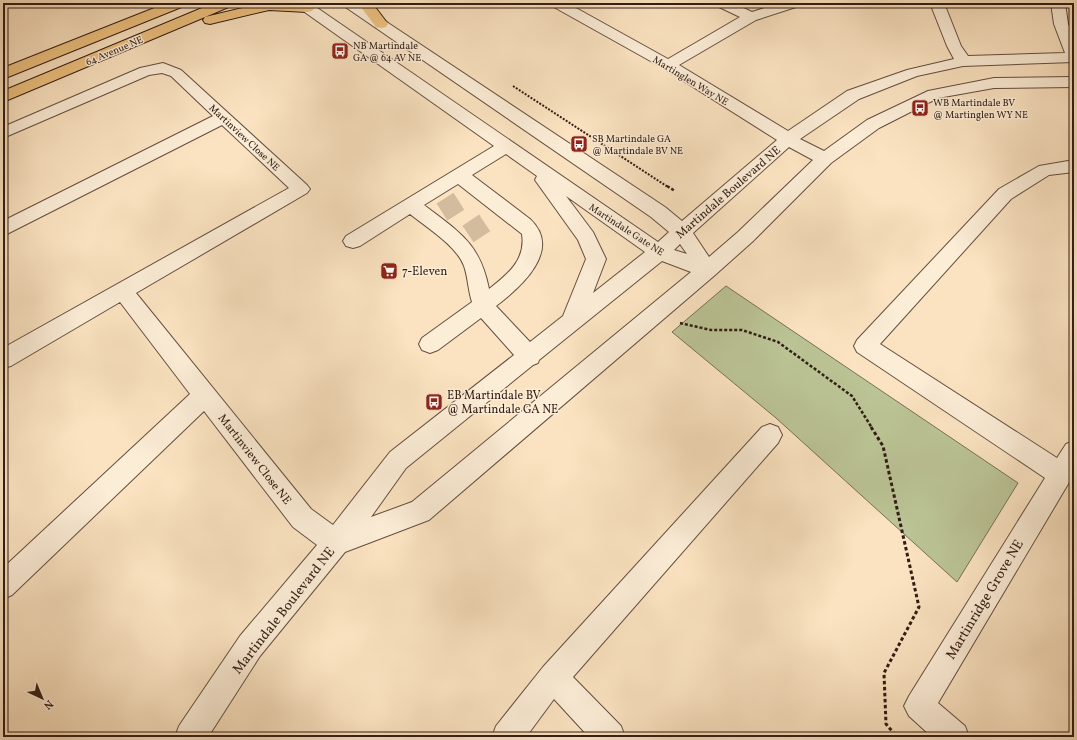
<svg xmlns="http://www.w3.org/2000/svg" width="1077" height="740" viewBox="0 0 1077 740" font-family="Vollkorn,serif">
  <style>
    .green { fill: #bbc496; stroke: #767055 }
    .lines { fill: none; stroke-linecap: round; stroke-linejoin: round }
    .minor-tunnel { stroke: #d3bb9e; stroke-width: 20; stroke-dasharray: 20 10; stroke-linecap: butt }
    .minor-casing { stroke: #644e3f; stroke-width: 2 }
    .major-casing { stroke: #321d14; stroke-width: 2 }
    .path-far2 { stroke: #321d14; stroke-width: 2; stroke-dasharray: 2 1.5; stroke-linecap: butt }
    .path-far1 { stroke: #321d14; stroke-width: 2.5; stroke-dasharray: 3 2; stroke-linecap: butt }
    .path { stroke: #321d14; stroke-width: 3; stroke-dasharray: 3.5 2.5; stroke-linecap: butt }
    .minor { fill: #fcedd7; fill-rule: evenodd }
    .major { fill: #eec280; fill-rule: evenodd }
    .labels { text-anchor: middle; stroke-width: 3; stroke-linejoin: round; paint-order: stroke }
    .far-poi-label { font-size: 10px; fill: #321d14; stroke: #fcedd7; text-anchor: start }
    .far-street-label { font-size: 10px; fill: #321d14; stroke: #fcedd7 }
    .street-label { font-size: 12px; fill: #321d14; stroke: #fcedd7 }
    .poi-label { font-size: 12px; fill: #321d14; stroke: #fcedd7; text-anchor: start }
    .near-street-label { font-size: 14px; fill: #321d14; stroke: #fcedd7 }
  </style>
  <rect width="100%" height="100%" fill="#fbe3c1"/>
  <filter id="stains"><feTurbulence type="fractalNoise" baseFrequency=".005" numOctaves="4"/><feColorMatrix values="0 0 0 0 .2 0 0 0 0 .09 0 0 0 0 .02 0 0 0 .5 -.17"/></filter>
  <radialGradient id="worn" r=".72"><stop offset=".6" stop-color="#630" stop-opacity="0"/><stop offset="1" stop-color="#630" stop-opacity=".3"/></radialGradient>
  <polygon class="green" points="726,286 1018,483 957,582 776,418 672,332"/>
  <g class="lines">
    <g class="minor-tunnel">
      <polyline points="442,212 464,198"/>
      <polyline points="468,234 492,218"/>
    </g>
    <defs>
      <g id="minor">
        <path d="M294 3H310L658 242 669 232 651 217 344 6 342 3H358L665 207 682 221 777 140 663 68 552 6 550 3H567L668 59 740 17 717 6 715 3H733L752 12 780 3H801L799 6 756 20 679 65 788 131 847 91 907 70 954 59 947 46 930 3H944L961 46 968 56 1065 53 1054 24 1051 3H1065L1068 24 1074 38V62L963 66 917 76 859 99 800 139 824 151 867 120 928 91 994 78 1074 77V87L994 88 938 98 879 128 831 163 752 242 715 275 429 520 345 552 260 656 208 737H175L179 726 240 636 317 545 293 527 204 411 12 595 3 599V568L190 394 120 302 11 366 3 368V348L289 188 222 125 3 236V221L213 116 171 76 162 73 149 75 3 138V127L140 68 163 63 181 70 307 185 310 189 307 193 136 293 311 509 333 525 390 452 514 355 481 318 438 350 430 353 422 350 419 344 422 338 472 302C468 290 468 277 464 266 457 246 426 227 410 214L360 246 353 248 346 246 343 241 346 236 494 146 296 6ZM789 147 813 160 738 232 709 257 693 233ZM506 154 537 176 535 180 578 240 586 259 563 316 530 342 496 306C521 287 563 250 530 219L472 175ZM458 184 522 234C526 260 508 274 489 289 480 243 459 232 424 205ZM566 196 645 252 593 293 606 259 593 232ZM680 244 687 254 674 250ZM662 261 691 272 412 502 371 517 406 468 533 365 538 363 539 360Z"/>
        <polygon points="1074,160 1074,172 1049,175 1011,199 880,344 1057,458 1066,444 1074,441 1074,474 938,703 965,726 969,737 932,737 909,716 904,706 909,696 1045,478 857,352 854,346 857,340 999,189 1039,166"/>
        <polygon points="770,424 778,427 782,435 778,443 573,677 621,726 625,737 589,737 554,699 526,737 492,737 496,726 543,667 762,427"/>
      </g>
      <g id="major">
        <polygon points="167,3 186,3 184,6 3,79 3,68"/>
        <polygon points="214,3 233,3 231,6 205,17 263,3 307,4 312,5 314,8 312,11 307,12 269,10 210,24 205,23 203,20 205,17 3,102 3,91"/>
        <polygon points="358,3 372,3 388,24 386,27 381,28 376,27"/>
      </g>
    </defs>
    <use href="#minor" class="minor-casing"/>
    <use href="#major" class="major-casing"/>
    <polyline class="path-far2" points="513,86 668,187"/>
    <g class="path-far1">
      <polyline points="667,186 675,191"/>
      <polyline points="680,323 711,330 742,330 778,342 852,396 872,428"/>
    </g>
    <polyline class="path" points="871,427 883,446 919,607 884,673 886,724 897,737"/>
    <use href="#minor" class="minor"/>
    <use href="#major" class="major"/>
  </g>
  <defs>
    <symbol id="bus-square" viewBox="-11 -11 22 22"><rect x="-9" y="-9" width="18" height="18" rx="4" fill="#8f2418" stroke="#fcedd7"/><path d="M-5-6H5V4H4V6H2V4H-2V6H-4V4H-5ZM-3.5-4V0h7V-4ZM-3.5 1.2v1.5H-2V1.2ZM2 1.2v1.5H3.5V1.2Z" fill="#fff"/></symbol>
    <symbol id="supermarket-square" viewBox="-11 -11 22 22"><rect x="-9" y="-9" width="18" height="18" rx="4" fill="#8f2418" stroke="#fcedd7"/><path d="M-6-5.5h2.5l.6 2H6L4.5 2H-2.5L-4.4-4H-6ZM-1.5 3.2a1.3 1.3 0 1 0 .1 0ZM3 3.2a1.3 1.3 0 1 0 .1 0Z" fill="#fff"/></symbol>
  </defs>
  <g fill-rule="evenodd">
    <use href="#bus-square" x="330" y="41" width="20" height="20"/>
    <use href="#bus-square" x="910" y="98" width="20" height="20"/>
    <use href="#bus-square" x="569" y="134" width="20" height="20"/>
    <use href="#supermarket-square" x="379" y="261" width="20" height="20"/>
    <use href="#bus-square" x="424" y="392" width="20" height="20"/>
  </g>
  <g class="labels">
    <g class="far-poi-label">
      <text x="353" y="49">NB Martindale<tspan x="353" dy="12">GA @ 64 AV NE</tspan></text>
      <text x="933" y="106">WB Martindale BV<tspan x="933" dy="12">@ Martinglen WY NE</tspan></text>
      <text x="592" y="142">SB Martindale GA<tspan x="592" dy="12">@ Martindale BV NE</tspan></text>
    </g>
    <g class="far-street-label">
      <text transform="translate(114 50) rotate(-23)" y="4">64 Avenue NE</text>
      <text transform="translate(691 80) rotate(31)" y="4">Martinglen Way NE</text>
      <text transform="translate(245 137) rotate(43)" y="4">Martinview Close NE</text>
      <text transform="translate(627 229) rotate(33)" y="4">Martindale Gate NE</text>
    </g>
    <g class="street-label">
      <text transform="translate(728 192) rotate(-41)" y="4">Martindale Boulevard NE</text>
      <text transform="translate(255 459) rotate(52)" y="4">Martinview Close NE</text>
    </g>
    <g class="poi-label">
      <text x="402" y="275">7-Eleven</text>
      <text x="447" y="399">EB Martindale BV<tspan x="447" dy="14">@ Martindale GA NE</tspan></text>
    </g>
    <g class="near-street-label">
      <text transform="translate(984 599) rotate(-59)" y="5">Martinridge Grove NE</text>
      <text transform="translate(283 610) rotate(-52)" y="5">Martindale Boulevard NE</text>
    </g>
  </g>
  <rect width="1077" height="740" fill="none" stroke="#fbe3c1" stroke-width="16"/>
  <rect x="4" y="4" width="1069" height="732" fill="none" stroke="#321d14" stroke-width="2"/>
  <rect x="8" y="8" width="1061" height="724" fill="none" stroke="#321d14"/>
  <g transform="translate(42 698) rotate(136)" stroke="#fcedd7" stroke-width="3" paint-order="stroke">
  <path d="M0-3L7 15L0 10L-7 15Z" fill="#321d14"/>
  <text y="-6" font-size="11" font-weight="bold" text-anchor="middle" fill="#321d14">N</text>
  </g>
  <rect width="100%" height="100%" filter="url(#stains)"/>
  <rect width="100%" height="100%" fill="url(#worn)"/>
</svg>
